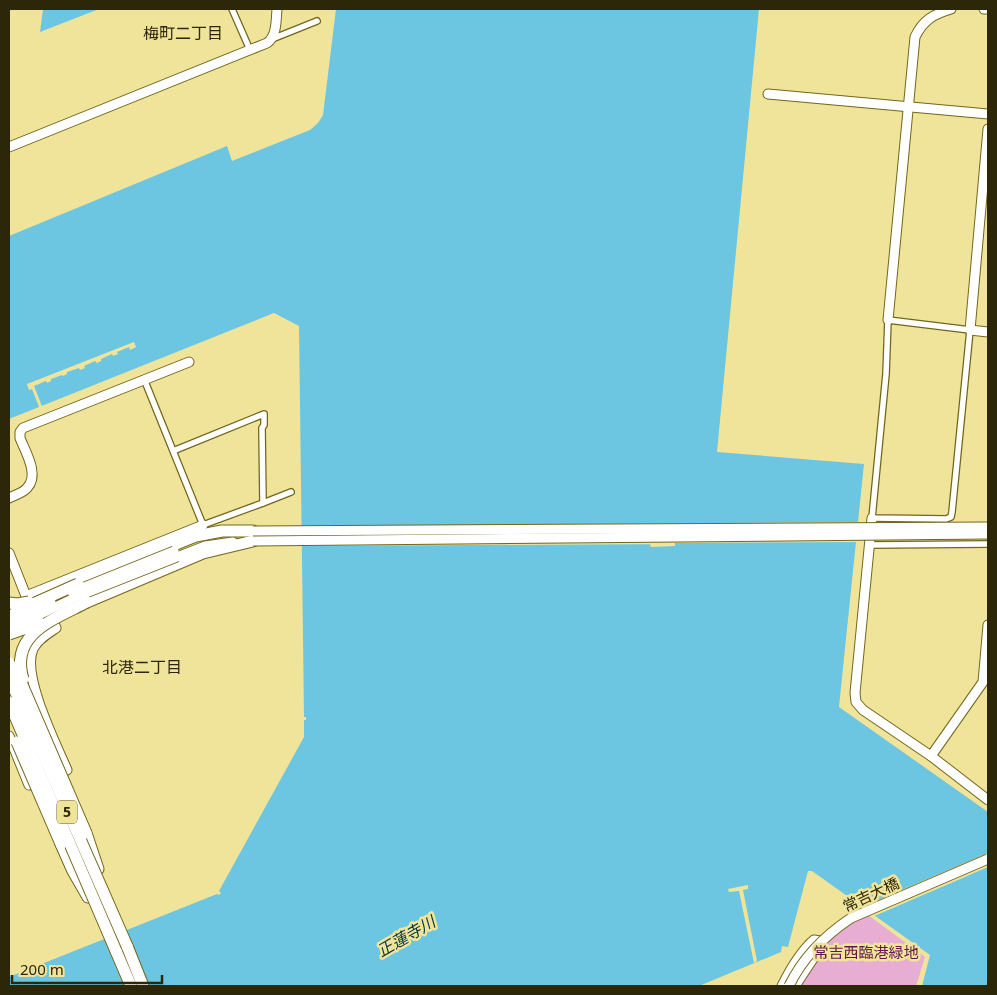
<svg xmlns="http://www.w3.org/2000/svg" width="997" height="995" viewBox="0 0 997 995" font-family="'Noto Sans','Noto Sans JP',sans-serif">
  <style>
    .green { fill: #e8add3 }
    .water { fill: #6dc6e1 }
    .pier { fill: #f0e49a }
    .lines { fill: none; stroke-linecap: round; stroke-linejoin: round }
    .street-casing { stroke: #72661a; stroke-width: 8 }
    .secondary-casing { stroke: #72661a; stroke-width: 11 }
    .highway-casing { stroke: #72661a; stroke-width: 13 }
    .street { stroke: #fff; stroke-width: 5.5 }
    .secondary { stroke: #fff; stroke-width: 9 }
    .highway { stroke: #fff; stroke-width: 11 }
    .secondary-bridge-casing { stroke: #72661a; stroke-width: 11; stroke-linecap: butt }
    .highway-bridge-casing { stroke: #72661a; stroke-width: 13; stroke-linecap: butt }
    .secondary-bridge { stroke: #fff; stroke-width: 9 }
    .highway-bridge { stroke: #fff; stroke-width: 11 }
    .labels { text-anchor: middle; stroke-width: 5; stroke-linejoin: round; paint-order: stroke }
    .shield { fill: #f0e49a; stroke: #676034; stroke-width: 1 }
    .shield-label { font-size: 14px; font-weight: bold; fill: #2c2708 }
    .street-label { font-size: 15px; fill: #2c2708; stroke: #f0e49a }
    .park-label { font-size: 15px; fill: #61174e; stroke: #f0e49a }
    .neighbourhood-label { font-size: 16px; fill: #2c2708; stroke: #f0e49a }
    .water-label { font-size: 16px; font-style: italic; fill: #0b3641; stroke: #f0e49a }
  </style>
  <rect width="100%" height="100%" fill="#f0e49a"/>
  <polygon class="green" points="868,915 925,957 916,986 797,986 831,936 848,925"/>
  <g class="water">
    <polygon points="43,9 99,9 40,32"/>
    <polygon points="336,9 759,9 717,452 864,464 839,707 988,812 988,986 922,986 930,955 812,871 808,871 788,947 782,946 781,952 699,986 689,986 688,985 684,986 9,986 9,977 217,894 219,895 221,893 219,891 304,737 304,720 306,720 306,717 304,717 299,326 274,313 9,419 9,236 227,146 232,161 310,130 318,123 323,115"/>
  </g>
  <g class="pier">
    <polygon points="134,342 136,347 130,350 129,347 117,352 118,354 113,356 112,354 101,359 101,361 97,363 95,361 84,366 85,368 80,370 79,368 67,372 67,374 63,376 62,375 51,379 51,381 47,383 46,381 34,386 43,409 40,409 32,389 29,390 27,384"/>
    <polygon points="861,522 859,542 675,543 675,546 651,547 650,544 673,544 299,546 299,526"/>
    <polygon points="988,853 988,867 872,917 859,908"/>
    <polygon points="748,885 748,889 743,890 757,961 754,963 739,891 729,892 728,889"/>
  </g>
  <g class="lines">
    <defs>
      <g id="street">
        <polyline points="232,9 250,50"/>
        <polyline points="272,39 317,21"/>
        <polygon points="888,320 970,330 952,512 951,517 946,519 872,518 886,374"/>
        <polyline points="144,379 203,525 263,503 262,428 264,425 264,414 173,451"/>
        <polyline points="263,503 291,492"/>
        <polyline points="869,545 988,544"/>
      </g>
      <g id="secondary">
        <polyline points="984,9 988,9"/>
        <polyline points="768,94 988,114"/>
        <polyline points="988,129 970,330 988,332"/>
        <path d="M9 147 267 43C277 36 276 20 277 9"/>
        <path d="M888 320 915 37C923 20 934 14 951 9"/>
        <path d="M9 498C15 495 23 493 27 488 40 475 25 451 20 438V432L23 428 189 362"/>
        <polyline points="872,518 855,693 856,702 863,710 931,756 988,800"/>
        <polyline points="9,553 26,596 203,525"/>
        <polyline points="177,557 205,546 233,542"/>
        <path d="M51 616 56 628C47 634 37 640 33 649 21 675 56 744 67 770L56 775"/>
        <polyline points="9,736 29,785 40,781"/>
        <polyline points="931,756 983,682 988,625"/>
        <path d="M782 986C790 970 800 952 814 940L820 941 821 944 820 948 795 986"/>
      </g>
      <g id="highway">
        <polyline points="78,584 196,536 222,531 253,531"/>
        <polyline points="87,602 203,553 253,541"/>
        <polyline points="86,833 98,869"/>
        <polyline points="61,844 73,871 88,897"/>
        <polyline points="127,946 143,986"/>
        <polyline points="116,951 131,986"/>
      </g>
    </defs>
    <use href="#street" class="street-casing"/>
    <use href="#secondary" class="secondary-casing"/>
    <use href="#highway" class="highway-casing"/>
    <use href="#street" class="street"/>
    <use href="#secondary" class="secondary"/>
    <use href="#highway" class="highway"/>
    <defs>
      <g id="secondary-bridge">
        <polyline points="253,531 988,527"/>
        <polyline points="253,541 988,534"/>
        <polyline points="72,592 174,551"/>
        <polyline points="9,623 51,602"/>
        <polyline points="10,629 76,597 177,557"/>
        <path d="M789 986C803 957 824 936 851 918L988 859"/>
      </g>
      <g id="highway-bridge">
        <polyline points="9,603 17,604 29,602"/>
        <polyline points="9,617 24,608 78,584"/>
        <polyline points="9,634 40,623"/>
        <polyline points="9,663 20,680 86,833"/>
        <polyline points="9,677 127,946"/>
        <path d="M23 679C9 633 55 619 87 602"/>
        <polyline points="9,702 116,951"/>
        <polyline points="17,742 61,844"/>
      </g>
    </defs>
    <use href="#secondary-bridge" class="secondary-bridge-casing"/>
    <use href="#highway-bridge" class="highway-bridge-casing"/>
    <use href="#secondary-bridge" class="secondary-bridge"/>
    <use href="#highway-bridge" class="highway-bridge"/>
  </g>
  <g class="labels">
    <rect class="shield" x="57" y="800.5" width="20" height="23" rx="4"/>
    <g class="shield-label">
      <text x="67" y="817">5</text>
    </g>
    <g class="street-label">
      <text transform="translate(871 895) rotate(-25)" y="5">常吉大橋</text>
    </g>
    <g class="park-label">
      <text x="866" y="958">常吉西臨港緑地</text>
    </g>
    <g class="neighbourhood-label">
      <text x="183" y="39">梅町二丁目</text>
      <text x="142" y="673">北港二丁目</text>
    </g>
    <g class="water-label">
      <text transform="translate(406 936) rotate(-30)" y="6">正蓮寺川</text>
    </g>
  </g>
  <rect width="997" height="995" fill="none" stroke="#2c2708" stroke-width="20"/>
  <path d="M12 975v8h150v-8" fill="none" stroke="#2c2708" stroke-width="2.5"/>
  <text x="20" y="975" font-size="15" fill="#2c2708" stroke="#f0e49a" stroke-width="4" paint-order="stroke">200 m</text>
</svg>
